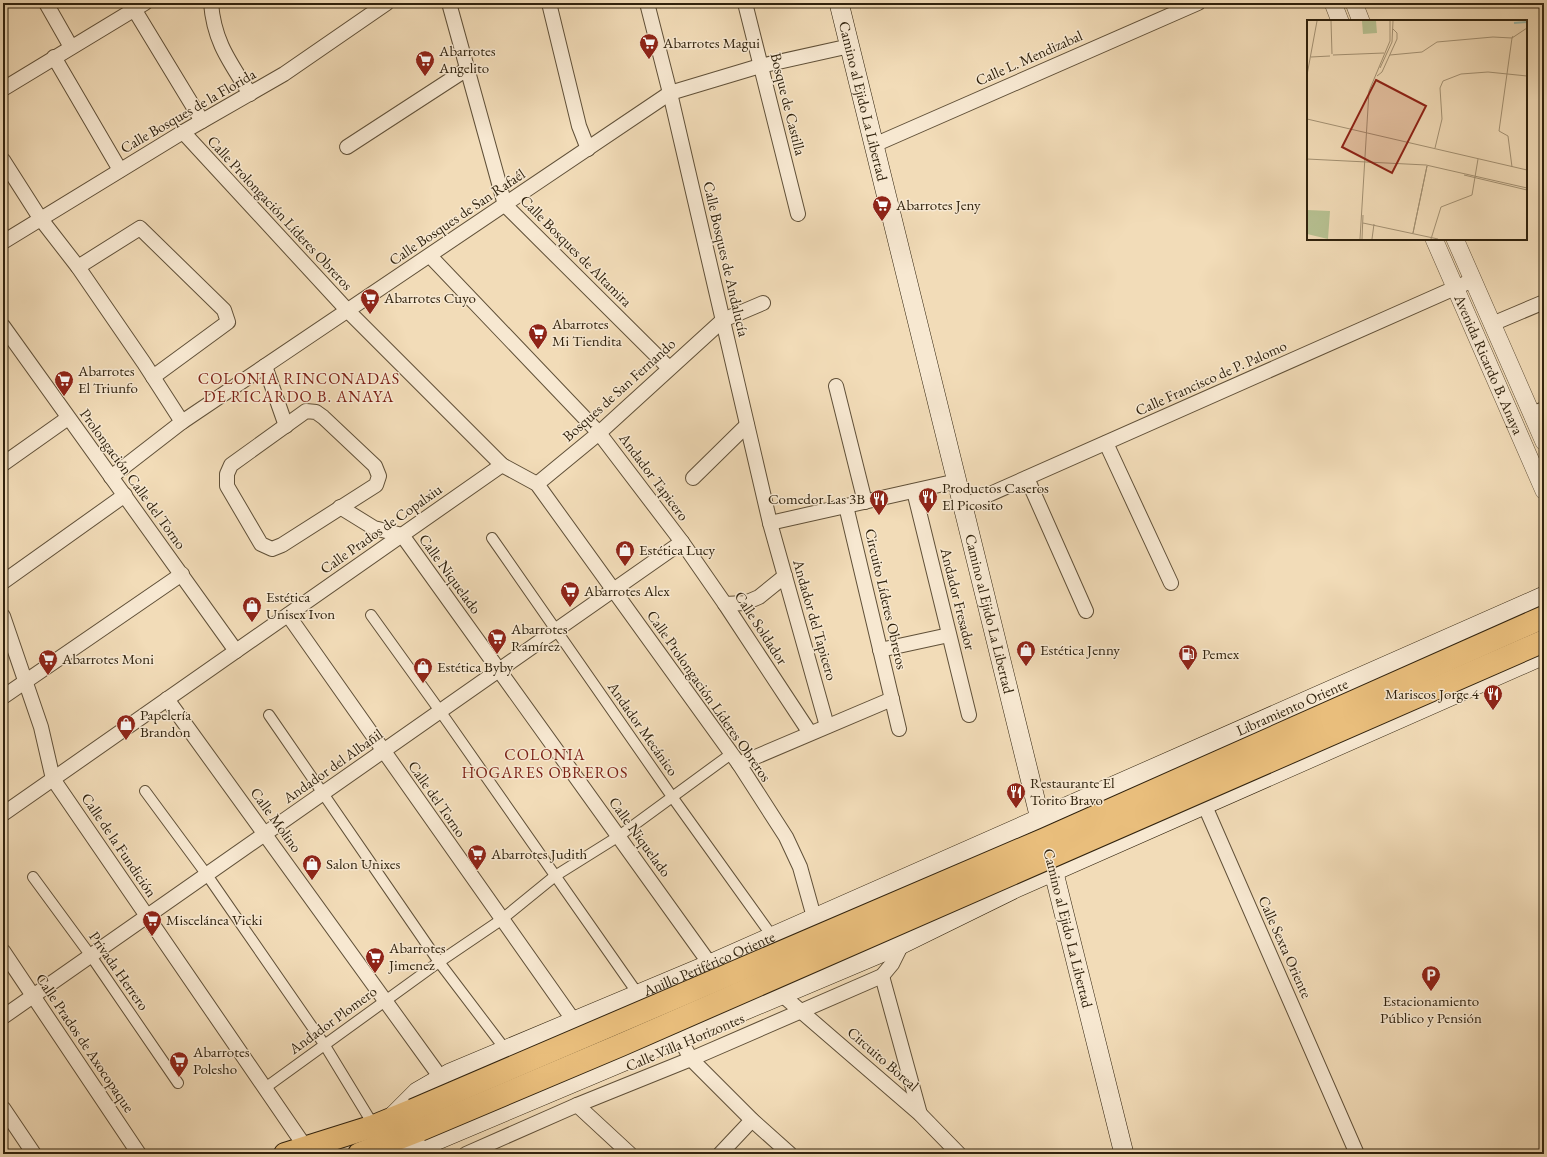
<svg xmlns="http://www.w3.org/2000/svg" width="1547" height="1157" viewBox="0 0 1547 1157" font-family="'EB Garamond',serif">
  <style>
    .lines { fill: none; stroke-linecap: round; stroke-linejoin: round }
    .pedestrian-casing { stroke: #605038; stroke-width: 12 }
    .minor-casing { stroke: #605038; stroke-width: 16 }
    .tertiary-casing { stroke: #605038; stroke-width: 18 }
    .secondary-casing { stroke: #30220d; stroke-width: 20 }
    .trunk-casing { stroke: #30220d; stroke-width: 24 }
    .pedestrian { stroke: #f7e8d1; stroke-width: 10 }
    .minor { stroke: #f7e8d1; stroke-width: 14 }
    .tertiary { stroke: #f7e8d1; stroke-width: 17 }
    .secondary { stroke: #f7e8d1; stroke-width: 19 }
    .trunk { stroke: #e9be7c; stroke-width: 22 }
    .trunk-bridge-casing { stroke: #30220d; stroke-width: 24; stroke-linecap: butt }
    .trunk-bridge { stroke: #e9be7c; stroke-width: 22 }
    .labels { text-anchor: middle; stroke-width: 3; stroke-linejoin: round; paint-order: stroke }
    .poi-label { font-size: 15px; fill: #30220d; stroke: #f7e8d1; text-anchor: start }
    .street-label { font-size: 15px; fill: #30220d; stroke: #f7e8d1 }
    .neighbourhood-label { font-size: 16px; letter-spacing: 1px; fill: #7a1f14; stroke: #f7e8d1 }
    .inset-river { fill: none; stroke: #9bbcae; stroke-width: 2 }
    .inset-road { fill: none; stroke: #a49274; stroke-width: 1 }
    .view { fill: #8f2418; fill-opacity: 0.15; stroke: #8f2418; stroke-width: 2 }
    .inset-edge { fill: none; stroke: #30220d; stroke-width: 2 }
  </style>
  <rect width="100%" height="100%" fill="#f2dcb8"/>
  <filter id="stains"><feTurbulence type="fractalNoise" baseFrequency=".005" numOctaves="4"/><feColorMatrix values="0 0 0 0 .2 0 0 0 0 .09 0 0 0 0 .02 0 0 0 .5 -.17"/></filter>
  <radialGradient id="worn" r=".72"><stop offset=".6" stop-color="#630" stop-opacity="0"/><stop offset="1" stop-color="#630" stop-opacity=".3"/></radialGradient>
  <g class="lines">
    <defs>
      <g id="pedestrian">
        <polyline points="492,538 673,798 772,936"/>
        <polyline points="371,615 440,711 638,994"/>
        <polyline points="269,715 439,962 505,1049"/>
        <polyline points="145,791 207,875 324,1044 374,1126"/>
        <polyline points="33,877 91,956 178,1083"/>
        <polyline points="265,1088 439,962 501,920 555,876 619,836 731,754"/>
      </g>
      <g id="minor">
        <polyline points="46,3 71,47"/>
        <path d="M211 3C214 42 230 62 250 94"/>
        <polyline points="449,3 505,205 669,368"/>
        <polyline points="549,3 579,126 588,149"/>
        <polyline points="647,3 670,93 770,523 827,726"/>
        <polyline points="745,3 798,214"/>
        <polyline points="134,9 202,121"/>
        <polyline points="54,57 120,170"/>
        <polyline points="3,89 145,3"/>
        <polyline points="183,132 348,311 502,465 537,484 739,764 786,837 800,867 814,917"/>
        <polyline points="874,145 1198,3"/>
        <polyline points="347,147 467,69"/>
        <polyline points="3,160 40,218 78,267 144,363 182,422"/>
        <polyline points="3,242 183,132 284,74 387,3"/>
        <polyline points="430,256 599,433 682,542 725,604 810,733"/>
        <polyline points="78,267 140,228 224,310 228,322 153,377"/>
        <polyline points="1492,324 1544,302"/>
        <polyline points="3,326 236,651"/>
        <polyline points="265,366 286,426"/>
        <polyline points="836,386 865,502"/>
        <polygon points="306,411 316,412 323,417 375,466 379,476 376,485 282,545 272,549 261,544 227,486 227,474 231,465"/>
        <polyline points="1532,414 1544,409"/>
        <polyline points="1106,443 1171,583"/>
        <polyline points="3,464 68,418"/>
        <polyline points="111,477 182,422 670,93 760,66 850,46"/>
        <polyline points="693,478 747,425"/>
        <polyline points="1027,478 1086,611"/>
        <polyline points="537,484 599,433 723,320 763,303"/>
        <polyline points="914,491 969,715"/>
        <polyline points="846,506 899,729"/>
        <polyline points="963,506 1473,280"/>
        <polyline points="340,507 374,528 402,535 710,964"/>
        <polyline points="770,523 957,481"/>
        <polyline points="3,582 125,495"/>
        <polyline points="725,604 745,603 759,597 785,576"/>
        <polyline points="288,615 574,1021"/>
        <polyline points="3,616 41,727 53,779 306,1148"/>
        <polyline points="880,650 949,635"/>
        <polyline points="3,697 182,574"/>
        <polyline points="167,699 441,1078"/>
        <polyline points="739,764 892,699"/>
        <polyline points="1201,797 1357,1154"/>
        <polyline points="3,814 502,465"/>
        <polyline points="3,951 139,1154"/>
        <polyline points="882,976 920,1114"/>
        <polyline points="781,994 920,1114 959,1154"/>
        <polyline points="3,1017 682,542"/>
        <polyline points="679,1037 691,1059 752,1120 790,1154"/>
        <polyline points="577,1105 630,1154"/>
        <polyline points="3,1108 34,1154"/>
        <polyline points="466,1154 577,1105 691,1059 882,976 892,964 902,944"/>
        <polyline points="720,1154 752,1120"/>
      </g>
      <g id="tertiary">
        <polyline points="1333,3 1340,21"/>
        <polyline points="1354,3 1361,21"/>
        <path id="s1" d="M1434 239 1544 491"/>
        <polyline points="1455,239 1544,442"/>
      </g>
      <g id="secondary">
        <path id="s2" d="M839 3 1043 831"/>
        <polyline points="1051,861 1124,1154"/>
        <path id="s3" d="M391 1118 417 1092 450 1073 710 964 1544 596"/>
        <polyline points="392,1142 428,1144 902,944 1018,887 1544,655"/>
      </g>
      <g id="trunk">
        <polyline points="285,1154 374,1126 413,1110"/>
        <polyline points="359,1154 420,1130"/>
      </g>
    </defs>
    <use href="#pedestrian" class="pedestrian-casing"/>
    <use href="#minor" class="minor-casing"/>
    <use href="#tertiary" class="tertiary-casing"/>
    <use href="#secondary" class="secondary-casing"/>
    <use href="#trunk" class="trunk-casing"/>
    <use href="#pedestrian" class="pedestrian"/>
    <use href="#minor" class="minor"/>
    <use href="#tertiary" class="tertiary"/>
    <use href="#secondary" class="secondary"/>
    <use href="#trunk" class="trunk"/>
    <defs>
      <g id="trunk-bridge">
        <polyline points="413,1110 1045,839 1544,617"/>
        <polyline points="420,1130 621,1045 1544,641"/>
      </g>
    </defs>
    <use href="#trunk-bridge" class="trunk-bridge-casing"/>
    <use href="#trunk-bridge" class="trunk-bridge"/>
  </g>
  <defs>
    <symbol id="supermarket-pin" viewBox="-11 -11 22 30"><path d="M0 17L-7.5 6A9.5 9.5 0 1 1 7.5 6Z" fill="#8f2418" stroke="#f7e8d1"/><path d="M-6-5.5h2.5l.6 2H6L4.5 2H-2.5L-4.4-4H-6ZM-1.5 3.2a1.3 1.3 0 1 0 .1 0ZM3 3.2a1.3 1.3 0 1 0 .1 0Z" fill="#fff"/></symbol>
    <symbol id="restaurant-pin" viewBox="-11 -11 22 30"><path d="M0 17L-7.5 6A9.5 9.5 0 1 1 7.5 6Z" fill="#8f2418" stroke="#f7e8d1"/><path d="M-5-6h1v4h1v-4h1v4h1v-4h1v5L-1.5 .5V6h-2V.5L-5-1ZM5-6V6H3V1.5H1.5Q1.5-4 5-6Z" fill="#fff"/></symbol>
    <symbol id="shop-pin" viewBox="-11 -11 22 30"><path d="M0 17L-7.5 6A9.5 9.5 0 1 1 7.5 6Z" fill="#8f2418" stroke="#f7e8d1"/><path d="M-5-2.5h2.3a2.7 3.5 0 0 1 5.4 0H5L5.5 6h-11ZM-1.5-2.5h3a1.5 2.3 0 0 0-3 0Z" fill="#fff"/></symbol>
    <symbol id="fuel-pin" viewBox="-11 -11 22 30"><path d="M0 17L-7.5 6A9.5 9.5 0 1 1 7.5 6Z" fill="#8f2418" stroke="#f7e8d1"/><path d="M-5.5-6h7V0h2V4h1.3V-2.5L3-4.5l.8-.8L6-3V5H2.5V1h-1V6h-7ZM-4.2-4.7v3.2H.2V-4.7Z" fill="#fff"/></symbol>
    <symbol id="parking-pin" viewBox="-11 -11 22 30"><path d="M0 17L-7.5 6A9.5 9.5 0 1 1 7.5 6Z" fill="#8f2418" stroke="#f7e8d1"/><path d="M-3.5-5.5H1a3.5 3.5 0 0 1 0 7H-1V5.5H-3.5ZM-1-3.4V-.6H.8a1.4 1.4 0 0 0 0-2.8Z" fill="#fff"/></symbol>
  </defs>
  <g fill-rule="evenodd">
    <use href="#supermarket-pin" x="638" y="32" width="22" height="30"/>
    <use href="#supermarket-pin" x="414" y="49" width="22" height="30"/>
    <use href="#supermarket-pin" x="871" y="194" width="22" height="30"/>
    <use href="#supermarket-pin" x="359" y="287" width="22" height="30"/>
    <use href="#supermarket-pin" x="527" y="322" width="22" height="30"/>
    <use href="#supermarket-pin" x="53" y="369" width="22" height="30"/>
    <use href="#restaurant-pin" x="917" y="486" width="22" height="30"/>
    <use href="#restaurant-pin" x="868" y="488" width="22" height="30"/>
    <use href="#shop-pin" x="614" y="539" width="22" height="30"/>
    <use href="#supermarket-pin" x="559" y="580" width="22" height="30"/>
    <use href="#shop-pin" x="241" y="595" width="22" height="30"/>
    <use href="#supermarket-pin" x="486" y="627" width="22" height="30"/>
    <use href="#shop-pin" x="1015" y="639" width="22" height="30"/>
    <use href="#fuel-pin" x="1177" y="643" width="22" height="30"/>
    <use href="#supermarket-pin" x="37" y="648" width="22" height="30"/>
    <use href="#shop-pin" x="412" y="656" width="22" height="30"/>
    <use href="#restaurant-pin" x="1482" y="683" width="22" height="30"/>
    <use href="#shop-pin" x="115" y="713" width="22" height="30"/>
    <use href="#restaurant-pin" x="1005" y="781" width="22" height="30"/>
    <use href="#supermarket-pin" x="466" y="843" width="22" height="30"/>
    <use href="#shop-pin" x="301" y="853" width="22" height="30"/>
    <use href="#supermarket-pin" x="141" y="909" width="22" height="30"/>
    <use href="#supermarket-pin" x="364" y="946" width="22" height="30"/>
    <use href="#parking-pin" x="1420" y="964" width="22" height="30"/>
    <use href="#supermarket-pin" x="168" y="1050" width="22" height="30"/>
  </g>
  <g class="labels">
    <g class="poi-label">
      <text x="663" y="48">Abarrotes Magui</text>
      <text x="439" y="56">Abarrotes<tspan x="439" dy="17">Angelito</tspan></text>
      <text x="896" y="210">Abarrotes Jeny</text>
      <text x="384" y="303">Abarrotes Cuyo</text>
      <text x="552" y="329">Abarrotes<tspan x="552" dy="17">Mi Tiendita</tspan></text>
      <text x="78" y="376">Abarrotes<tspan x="78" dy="17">El Triunfo</tspan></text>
      <text x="942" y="493">Productos Caseros<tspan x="942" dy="17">El Picosito</tspan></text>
      <text x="865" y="504" text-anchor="end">Comedor Las 3B</text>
      <text x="639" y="555">Estética Lucy</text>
      <text x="584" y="596">Abarrotes Alex</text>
      <text x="266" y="602">Estética<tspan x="266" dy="17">Unisex Ivon</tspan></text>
      <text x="511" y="634">Abarrotes<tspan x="511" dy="17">Ramírez</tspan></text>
      <text x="1040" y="655">Estética Jenny</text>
      <text x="1202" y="659">Pemex</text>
      <text x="62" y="664">Abarrotes Moni</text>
      <text x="437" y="672">Estética Byby</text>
      <text x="1479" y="699" text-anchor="end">Mariscos Jorge 4</text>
      <text x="140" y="720">Papelería<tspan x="140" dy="17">Brandon</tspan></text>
      <text x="1030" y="788">Restaurante El<tspan x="1030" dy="17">Torito Bravo</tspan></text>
      <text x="491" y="859">Abarrotes Judith</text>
      <text x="326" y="869">Salon Unixes</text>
      <text x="166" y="925">Miscelánea Vicki</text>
      <text x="389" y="953">Abarrotes<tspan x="389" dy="17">Jimenez</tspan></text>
      <text x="1431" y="1006" text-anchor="middle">Estacionamiento<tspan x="1431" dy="17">Público y Pensión</tspan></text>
      <text x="193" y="1057">Abarrotes<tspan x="193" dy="17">Polesho</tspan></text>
    </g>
    <g class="street-label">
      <text transform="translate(1029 58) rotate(-24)" y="5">Calle L. Mendizabal</text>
      <text dy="5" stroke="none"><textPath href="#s2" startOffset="101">Camino al Ejido La Libertad</textPath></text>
      <text transform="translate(788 104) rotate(76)" y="5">Bosque de Castilla</text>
      <text transform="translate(188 111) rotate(-30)" y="5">Calle Bosques de la Florida</text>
      <text transform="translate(280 213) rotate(47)" y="5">Calle Prolongación Líderes Obreros</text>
      <text transform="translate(457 217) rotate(-34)" y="5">Calle Bosques de San Rafaél</text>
      <text transform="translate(576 251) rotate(45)" y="5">Calle Bosques de Altamira</text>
      <text transform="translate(726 259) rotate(77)" y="5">Calle Bosques de Andalucía</text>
      <text dy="5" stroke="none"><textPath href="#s1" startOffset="137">Avenida Ricardo B. Anaya</textPath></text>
      <text transform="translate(1211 378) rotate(-24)" y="5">Calle Francisco de P. Palomo</text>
      <text transform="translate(619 390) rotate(-42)" y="5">Bosques de San Fernando</text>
      <text transform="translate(654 477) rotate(53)" y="5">Andador Tapicero</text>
      <text transform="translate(133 479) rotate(54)" y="5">Prolongación Calle del Torno</text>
      <text transform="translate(381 529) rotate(-35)" y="5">Calle Prados de Copalxiu</text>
      <text transform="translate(450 574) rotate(54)" y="5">Calle Niquelado</text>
      <text transform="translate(886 599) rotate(77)" y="5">Circuito Líderes Obreros</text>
      <text transform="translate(958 599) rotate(76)" y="5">Andador Fresador</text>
      <text dy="5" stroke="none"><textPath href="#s2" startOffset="629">Camino al Ejido La Libertad</textPath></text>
      <text transform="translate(815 620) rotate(74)" y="5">Andador del Tapicero</text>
      <text transform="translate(761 628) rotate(57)" y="5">Calle Soldador</text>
      <text transform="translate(709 696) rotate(55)" y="5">Calle Prolongación Líderes Obreros</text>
      <text dy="5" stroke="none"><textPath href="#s3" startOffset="993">Libramiento Oriente</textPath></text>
      <text transform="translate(643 729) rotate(55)" y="5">Andador Mecánico</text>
      <text transform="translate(333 766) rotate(-35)" y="5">Andador del Albañil</text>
      <text transform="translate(437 799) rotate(55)" y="5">Calle del Torno</text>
      <text transform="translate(276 820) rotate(54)" y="5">Calle Molino</text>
      <text transform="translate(640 837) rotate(54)" y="5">Calle Niquelado</text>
      <text transform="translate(119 845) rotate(56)" y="5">Calle de la Fundición</text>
      <text transform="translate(1068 928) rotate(76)" y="5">Camino al Ejido La Libertad</text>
      <text transform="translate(1285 947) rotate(66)" y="5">Calle Sexta Oriente</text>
      <text dy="5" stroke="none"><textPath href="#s3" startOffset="356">Anillo Periférico Oriente</textPath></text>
      <text transform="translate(119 971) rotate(55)" y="5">Privada Herrero</text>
      <text transform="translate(333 1020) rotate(-36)" y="5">Andador Plomero</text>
      <text transform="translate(685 1042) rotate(-23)" y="5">Calle Villa Horizontes</text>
      <text transform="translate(85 1043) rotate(56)" y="5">Calle Prados de Axocopaque</text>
      <text transform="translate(883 1059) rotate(41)" y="5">Circuito Boreal</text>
    </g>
    <g class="neighbourhood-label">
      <text x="299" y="384">COLONIA RINCONADAS<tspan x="299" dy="18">DE RICARDO B. ANAYA</tspan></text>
      <text x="545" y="760">COLONIA<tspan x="545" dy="18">HOGARES OBREROS</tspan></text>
    </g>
  </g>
  <g transform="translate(1307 20)">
    <rect width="220" height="220" fill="#f2dcb8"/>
    <path d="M55 1H69L70 13 56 14ZM0 190 23 191 21 219 0 214Z" fill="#b7c192"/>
    <path class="inset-river" d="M207 3 220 2"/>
    <path class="inset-road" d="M24 1 25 34M206 16 205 18 220 8M26 35 77 33M83 35 115 32 130 22 186 17 205 18M4 37 23 36M73 48 85 22 86 1M0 55 10 1M70 56 75 52 90 19V13L86 9M0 99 220 150M128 128 135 99 133 68 136 61 154 54 181 52 220 56M0 139 119 145 220 168M205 147 201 116 192 111 205 18M157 155 220 170M56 203 131 219M106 213 120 146M106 213 120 146M53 219 62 71 83 21V1M55 219 56 195M65 219 67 204M124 219 134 187 165 175 171 139"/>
    <path class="view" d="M69 60 119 86 85 153 35 127Z"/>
    <rect width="220" height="220" class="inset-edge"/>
  </g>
  <rect width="1547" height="1157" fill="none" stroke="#f2dcb8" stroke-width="16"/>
  <rect x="4" y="4" width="1539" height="1149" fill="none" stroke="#30220d" stroke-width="2"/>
  <rect x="8" y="8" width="1531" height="1141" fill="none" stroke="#30220d"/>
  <rect width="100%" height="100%" filter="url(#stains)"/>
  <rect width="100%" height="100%" fill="url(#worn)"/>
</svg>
